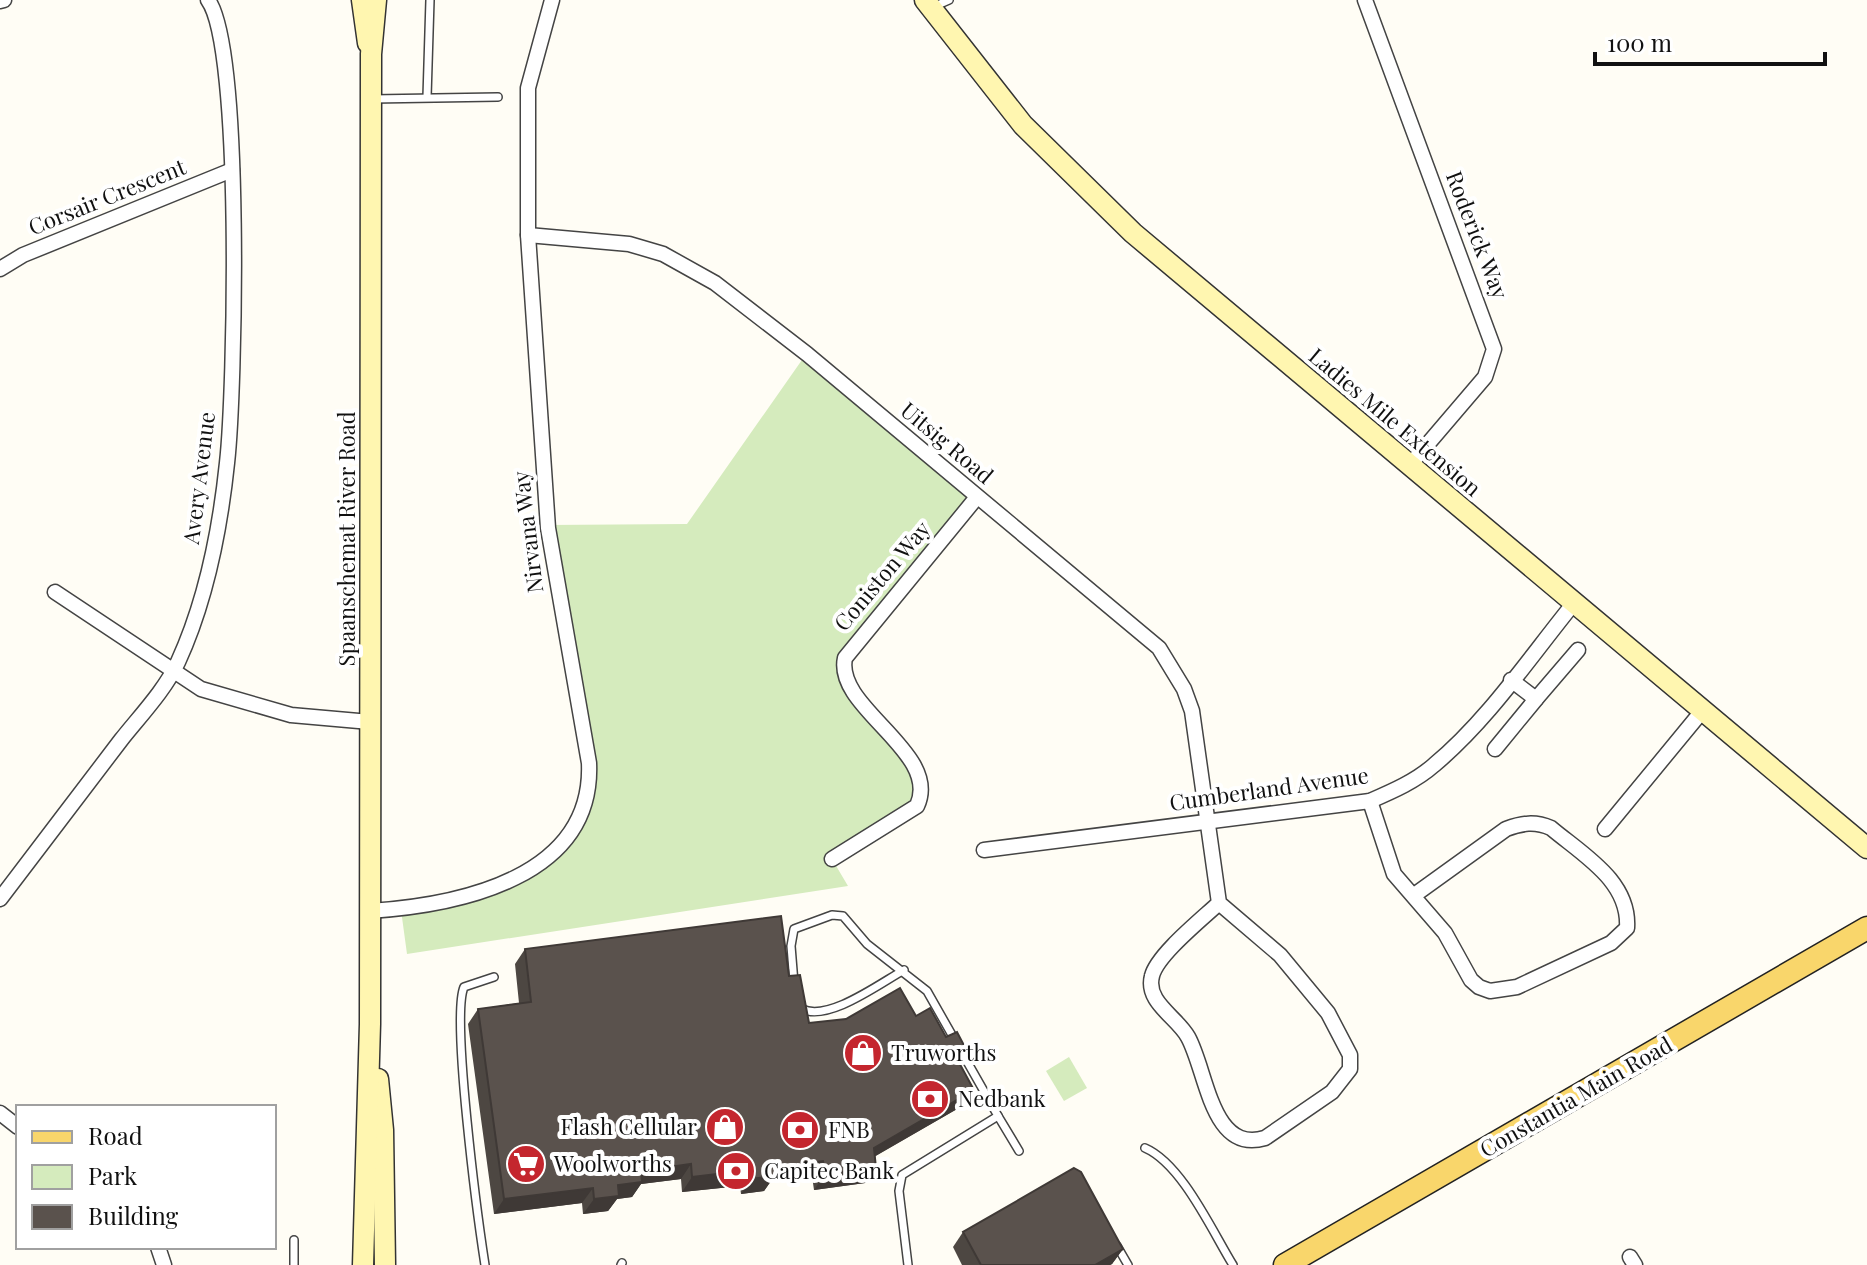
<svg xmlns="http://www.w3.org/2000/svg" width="1867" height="1265" viewBox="0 0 1867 1265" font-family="'Playfair Display',serif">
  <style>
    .green { fill: #d5ebbd }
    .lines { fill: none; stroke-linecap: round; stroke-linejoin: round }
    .lane-casing { stroke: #444; stroke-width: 10 }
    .street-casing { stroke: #444; stroke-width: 17 }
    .secondary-casing { stroke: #333; stroke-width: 23 }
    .primary-casing { stroke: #222; stroke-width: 25 }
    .lane { stroke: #fff; stroke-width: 7 }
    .street { stroke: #fff; stroke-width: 14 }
    .secondary { stroke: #fff6b0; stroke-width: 20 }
    .primary { stroke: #f9d66b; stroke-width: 22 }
    .wall { fill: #4d4742 }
    .shaded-wall { fill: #3f3936 }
    .building { fill: #5a524d; stroke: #3f3936; stroke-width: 2 }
    .labels { text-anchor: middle; stroke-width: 8; stroke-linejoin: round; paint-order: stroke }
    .street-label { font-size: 22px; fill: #111; stroke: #fff }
    .poi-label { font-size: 22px; fill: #111; stroke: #fff; text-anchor: start }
  </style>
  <rect width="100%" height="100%" fill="#fffdf5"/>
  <g class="green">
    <polygon points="804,357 977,497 843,666 914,766 922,796 832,859 848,886 407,954 401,910 506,879 570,834 588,774 546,525 687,524"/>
    <polygon points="1069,1057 1087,1088 1064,1101 1046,1071"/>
  </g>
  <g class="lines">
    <defs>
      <g id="lane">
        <polyline points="933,7 949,0"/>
        <polyline points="427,97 430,0"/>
        <polyline points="372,99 498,97"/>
        <polyline points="794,983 791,946 794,929 832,915 843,916 867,944 927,991 998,1116 902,1175 899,1191 908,1265"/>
        <path d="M802 1009C828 1022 879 984 904 970"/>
        <polyline points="998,1116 1019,1151"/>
        <path d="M1145 1148C1182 1164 1212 1231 1233 1265"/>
        <polyline points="1117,1246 1128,1265"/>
        <polyline points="294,1265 294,1240"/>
        <path d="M485 1265C478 1220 451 1018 464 987L494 977"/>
        <polyline points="621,1265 622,1263"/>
      </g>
      <g id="street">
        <polyline points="1365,0 1494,349 1485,377 1409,466"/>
        <polyline points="0,1 4,0"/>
        <path d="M528 235 629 244 663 254 715 283 807 354 1159 648 1184 689 1192 711 1219 903 1280 955 1328 1013 1350 1055V1069L1332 1092 1265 1138C1211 1154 1207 1071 1188 1037 1177 1017 1145 1002 1152 976 1157 955 1202 919 1219 903"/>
        <polyline points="0,269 23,255 232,170"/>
        <polyline points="55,592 201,689 291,715 370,722"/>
        <polyline points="1536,699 1578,650"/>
        <polyline points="1495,749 1536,699 1511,680"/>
        <path d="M1370 801 1394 874 1445 933 1471 980 1479 987 1490 991 1517 987 1611 943 1627 928C1630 881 1583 855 1551 828 1535 821 1522 823 1506 829L1413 896"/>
        <polyline points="1605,829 1703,710"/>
        <path d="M984 850 1370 801C1393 791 1416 781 1434 765 1488 720 1530 657 1574 603"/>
        <path d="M832 859 917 806C942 752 834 708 845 658L977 497"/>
        <path d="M0 899C40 846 81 793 121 740 140 716 165 690 178 662 206 601 220 530 227 463 235 392 243 48 208 0"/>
        <path d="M370 911C461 905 594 877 589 763L548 528 528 235V88L552 0"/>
        <polyline points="0,1113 18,1127"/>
        <polyline points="158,1247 164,1265"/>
        <polyline points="1630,1257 1635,1265"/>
      </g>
      <g id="secondary">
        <polyline points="362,0 368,43"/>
        <polyline points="925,0 1023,125 1133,233 1867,848"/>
        <polyline points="378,1079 383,1130 385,1265"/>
        <polyline points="363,1265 370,1024 371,54 376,0"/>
      </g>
      <polyline id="primary" points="1285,1265 1867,928"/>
    </defs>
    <use href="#lane" class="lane-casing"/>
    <use href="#street" class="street-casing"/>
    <use href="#secondary" class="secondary-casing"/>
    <use href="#primary" class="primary-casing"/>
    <use href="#lane" class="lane"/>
    <use href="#street" class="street"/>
    <use href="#secondary" class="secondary"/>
    <use href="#primary" class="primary"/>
  </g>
  <g class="wall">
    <polygon points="525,949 789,976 809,1023 916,1016 967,1051 959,1062 974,1090 964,1105 874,1157 876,1168 865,1183 814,1190 812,1176 771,1181 764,1191 741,1194 740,1186 682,1192 681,1179 641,1184 632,1197 617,1199 608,1211 583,1214 582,1203 494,1214 468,1024 478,1009 519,1003 515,964"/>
    <polygon points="963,1232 1123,1249 1112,1264 1110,1265 962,1265 953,1247"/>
  </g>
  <g class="shaded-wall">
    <polygon points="967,1051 957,1066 956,1057"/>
    <polygon points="974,1090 964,1105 863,1163 874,1148"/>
    <polygon points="823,1161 812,1176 771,1181 764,1191 741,1194 751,1179 774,1167"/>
    <polygon points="691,1164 681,1179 641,1184 632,1197 617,1199 608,1211 583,1214 594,1199 641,1171"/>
    <polygon points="876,1168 865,1183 814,1190 825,1174"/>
    <polygon points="750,1170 740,1186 682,1192 692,1177"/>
    <polygon points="593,1188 582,1203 494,1214 504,1199"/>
    <polygon points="1123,1249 1112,1264 1110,1265 1095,1265"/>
  </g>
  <g class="building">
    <polygon points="781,916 789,976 800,975 809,1023 846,1019 900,988 916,1016 930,1008 946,1037 957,1032 967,1051 956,1057 974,1090 874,1148 876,1168 825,1174 823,1161 774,1167 775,1176 751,1179 750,1170 692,1177 691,1164 641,1171 642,1182 618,1185 619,1196 594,1199 593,1188 504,1199 478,1009 531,1002 525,949"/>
    <polygon points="1074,1168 1081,1172 1123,1249 1095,1265 981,1265 963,1232"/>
  </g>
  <defs>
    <symbol id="shop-disc" viewBox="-11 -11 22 22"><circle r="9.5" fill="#c4262e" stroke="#fff"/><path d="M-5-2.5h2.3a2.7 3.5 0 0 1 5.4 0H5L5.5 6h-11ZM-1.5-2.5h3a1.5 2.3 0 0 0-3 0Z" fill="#fff"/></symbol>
    <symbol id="bank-disc" viewBox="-11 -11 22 22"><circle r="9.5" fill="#c4262e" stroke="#fff"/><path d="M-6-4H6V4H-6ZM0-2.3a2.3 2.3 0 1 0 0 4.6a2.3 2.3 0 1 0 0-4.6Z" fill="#fff"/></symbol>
    <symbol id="supermarket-disc" viewBox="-11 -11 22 22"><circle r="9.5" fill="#c4262e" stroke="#fff"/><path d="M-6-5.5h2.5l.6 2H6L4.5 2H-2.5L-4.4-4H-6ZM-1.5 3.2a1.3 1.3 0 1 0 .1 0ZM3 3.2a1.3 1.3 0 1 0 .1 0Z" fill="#fff"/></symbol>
  </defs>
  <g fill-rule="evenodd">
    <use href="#shop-disc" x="841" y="1031" width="44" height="44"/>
    <use href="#bank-disc" x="908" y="1077" width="44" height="44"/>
    <use href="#shop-disc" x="703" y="1105" width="44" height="44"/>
    <use href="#bank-disc" x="778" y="1108" width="44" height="44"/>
    <use href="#supermarket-disc" x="504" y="1142" width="44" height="44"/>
    <use href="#bank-disc" x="714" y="1149" width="44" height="44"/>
  </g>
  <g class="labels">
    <g class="street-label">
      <text transform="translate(107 197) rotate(-22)" y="8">Corsair Crescent</text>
      <text transform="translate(1477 235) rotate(69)" y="8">Roderick Way</text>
      <text transform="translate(1395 422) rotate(40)" y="8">Ladies Mile Extension</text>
      <text transform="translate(947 443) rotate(40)" y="8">Uitsig Road</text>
      <text transform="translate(199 478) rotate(-83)" y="8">Avery Avenue</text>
      <text transform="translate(528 532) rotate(-97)" y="8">Nirvana Way</text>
      <text transform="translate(347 539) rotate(-90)" y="8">Spaanschemat River Road</text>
      <text transform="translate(882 576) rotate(-50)" y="8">Coniston Way</text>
      <text transform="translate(1269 789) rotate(-8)" y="8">Cumberland Avenue</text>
      <text transform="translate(1576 1097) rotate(-30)" y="8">Constantia Main Road</text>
    </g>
    <g class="poi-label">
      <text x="891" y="1061">Truworths</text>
      <text x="958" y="1107">Nedbank</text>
      <text x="697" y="1135" text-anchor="end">Flash Cellular</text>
      <text x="828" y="1138">FNB</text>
      <text x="554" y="1172">Woolworths</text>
      <text x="764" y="1179">Capitec Bank</text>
    </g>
  </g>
  <rect x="16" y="1105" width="260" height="144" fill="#ffffff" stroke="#a0a0a0" stroke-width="2"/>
  <rect x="32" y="1131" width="40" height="12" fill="#f9d66b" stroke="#a0a0a0" stroke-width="2"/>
  <text x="88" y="1145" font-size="24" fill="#111111">Road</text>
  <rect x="32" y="1165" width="40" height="24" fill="#d5ebbd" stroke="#a0a0a0" stroke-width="2"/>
  <text x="88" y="1185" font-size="24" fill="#111111">Park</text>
  <rect x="32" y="1205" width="40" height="24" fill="#5a524d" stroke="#a0a0a0" stroke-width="2"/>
  <text x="88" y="1225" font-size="24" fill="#111111">Building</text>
  <path d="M1595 52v12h230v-12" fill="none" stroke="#111111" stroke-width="4"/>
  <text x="1607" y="52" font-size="24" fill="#111111" stroke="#ffffff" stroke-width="6" paint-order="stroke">100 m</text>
</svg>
